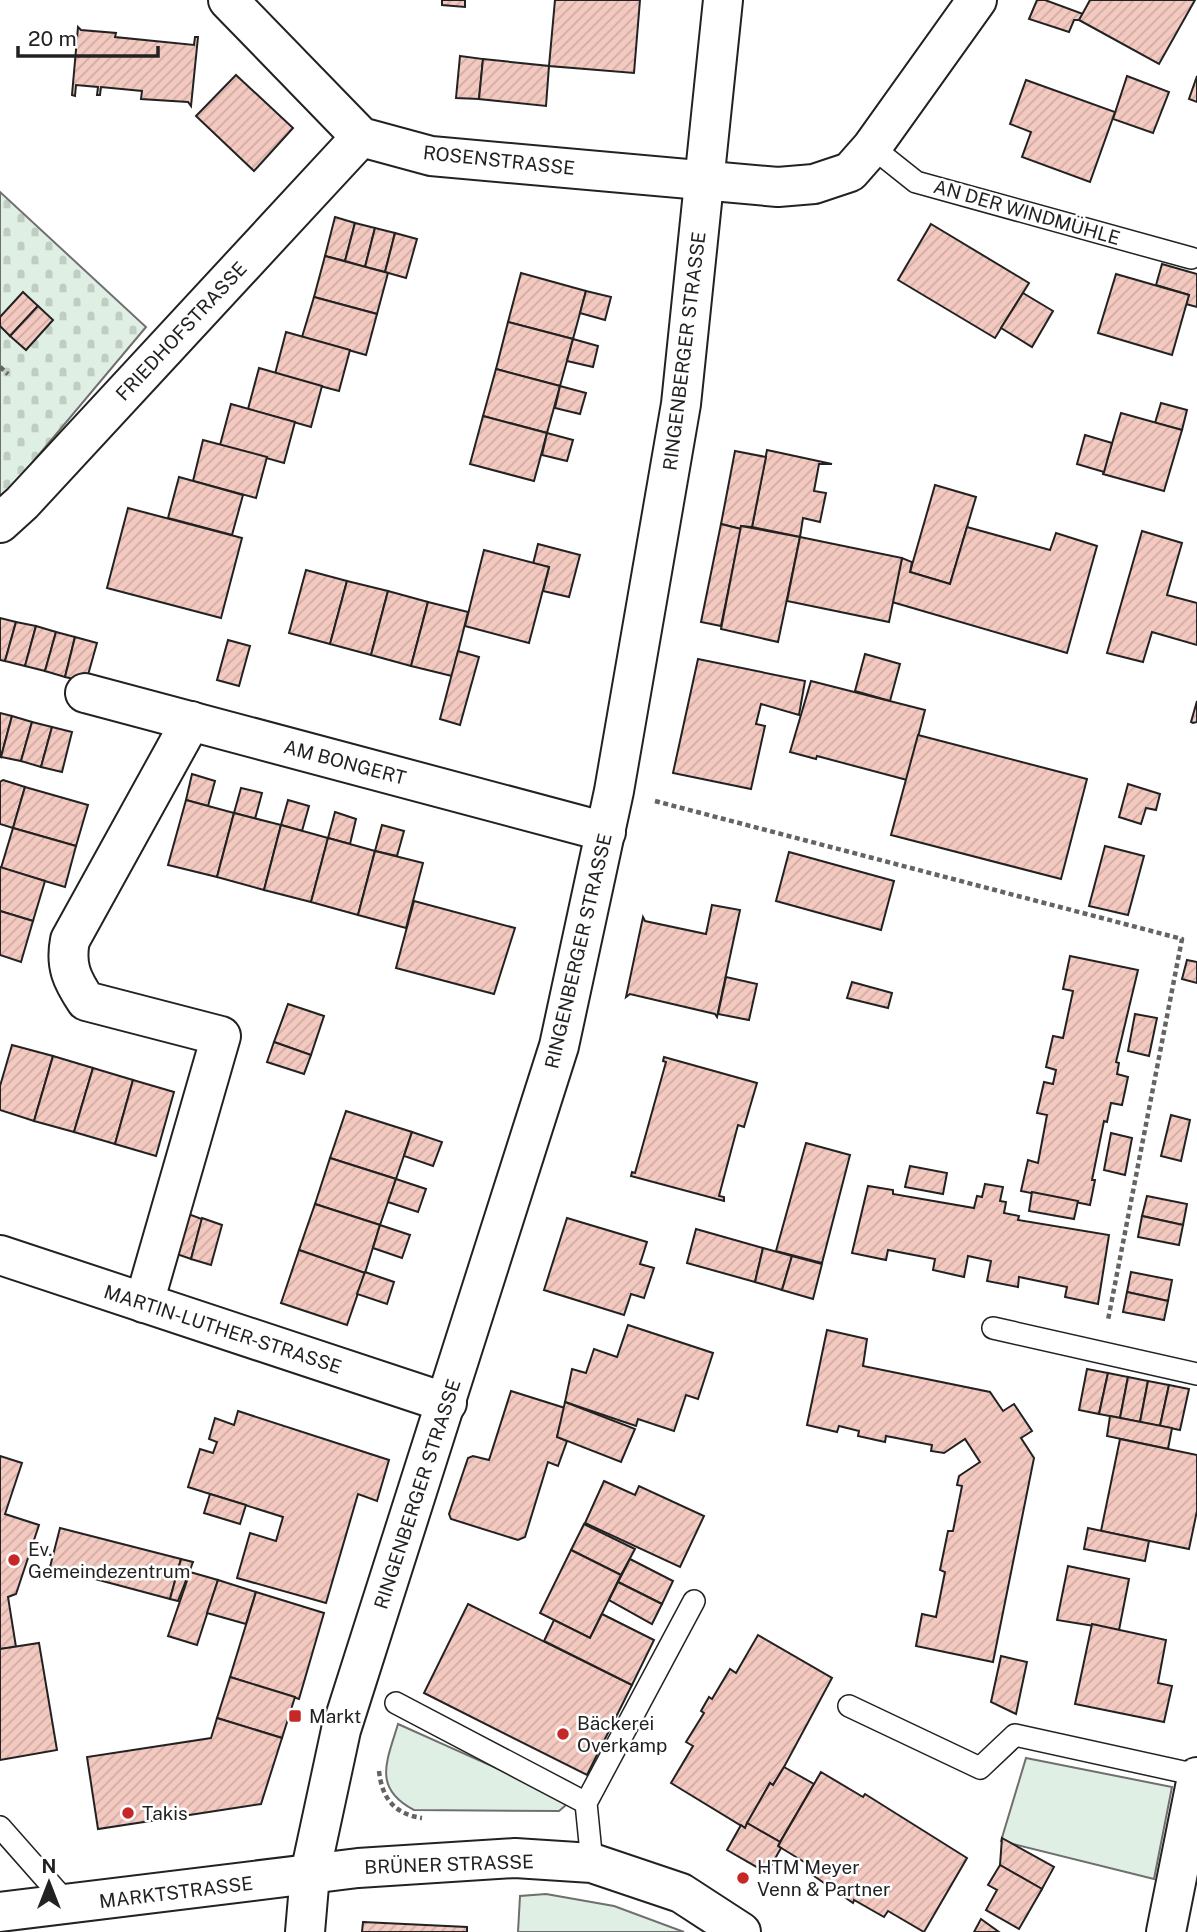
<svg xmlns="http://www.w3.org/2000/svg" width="1197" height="1932" viewBox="0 0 1197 1932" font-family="'Public Sans',sans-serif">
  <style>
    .green { fill: #e0efe3; stroke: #6f6f6f; stroke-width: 2 }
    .cemetery { fill: url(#cemetery-stones); stroke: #6f6f6f; stroke-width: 2 }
    .building { fill: url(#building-hatch); stroke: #222; stroke-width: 2 }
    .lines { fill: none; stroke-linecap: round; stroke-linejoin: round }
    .service-casing { stroke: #222; stroke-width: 24 }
    .minor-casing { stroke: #222; stroke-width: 42 }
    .path { stroke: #646464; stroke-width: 4.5; stroke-dasharray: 5 3.5; stroke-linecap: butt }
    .service { stroke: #fff; stroke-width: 21 }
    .minor { stroke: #fff; stroke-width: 38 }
    .poi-dot { fill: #c62828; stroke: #fff; stroke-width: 2.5 }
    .labels { text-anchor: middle; stroke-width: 5; stroke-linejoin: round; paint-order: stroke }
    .street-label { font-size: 19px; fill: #222; stroke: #fff }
    .poi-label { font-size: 19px; fill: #222; stroke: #fff; text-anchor: start }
  </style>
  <defs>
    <pattern id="cemetery-stones" width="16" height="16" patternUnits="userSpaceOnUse" patternTransform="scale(1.75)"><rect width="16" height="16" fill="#e0efe3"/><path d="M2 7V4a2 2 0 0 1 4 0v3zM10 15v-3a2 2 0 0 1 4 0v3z" fill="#c0cdc2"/></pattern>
    <pattern id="building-hatch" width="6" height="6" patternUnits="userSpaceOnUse" patternTransform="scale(1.75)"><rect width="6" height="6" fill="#f3c9c0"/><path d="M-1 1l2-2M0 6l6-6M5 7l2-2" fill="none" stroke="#d0aca5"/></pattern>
  </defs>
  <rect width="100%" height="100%" fill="#fff"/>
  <g class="green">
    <path d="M398 1724 563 1798 566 1805 559 1811 414 1810C372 1788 387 1761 398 1724Z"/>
    <polygon points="1026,1758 1172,1787 1154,1879 1001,1841"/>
    <polygon points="546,1894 614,1906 684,1932 518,1932 520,1896"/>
  </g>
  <polygon class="cemetery" points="0,192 146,327 0,501"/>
  <g class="building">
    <polygon points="442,0 465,0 465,7 442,5"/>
    <polygon points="555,0 640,0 634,73 549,66"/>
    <polygon points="1037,0 1045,0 1083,14 1079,20 1074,20 1069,32 1029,19"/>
    <polygon points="1090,0 1195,0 1159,64 1079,20"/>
    <polygon points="78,27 81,30 116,33 115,37 194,45 195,37 198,37 191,106 188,102 141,99 142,91 101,87 100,95 97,95 98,87 76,85 75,96 72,95"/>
    <polygon points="460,56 483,59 479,99 456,98"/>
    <polygon points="483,59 549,66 546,106 479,99"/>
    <polygon points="236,75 293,128 254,171 196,116"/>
    <polygon points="1127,76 1169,92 1153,133 1113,119"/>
    <polygon points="1197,76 1197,102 1189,99"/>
    <polygon points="1026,80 1115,112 1090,182 1022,157 1031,132 1010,124"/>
    <polygon points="335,217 355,223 345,261 325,256"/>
    <polygon points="355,223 375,228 365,267 345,261"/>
    <polygon points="931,224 1029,283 995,338 898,280"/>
    <polygon points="375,228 395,233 385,272 365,267"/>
    <polygon points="395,233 417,239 406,278 385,272"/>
    <polygon points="325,256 388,273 377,314 314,297"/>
    <polygon points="1162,264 1197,274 1197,307 1186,304 1189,295 1156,285"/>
    <polygon points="521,273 586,291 573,339 508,322"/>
    <polygon points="1116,274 1189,295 1172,355 1098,333"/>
    <polygon points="586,291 611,297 605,320 580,313"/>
    <polygon points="23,292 38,306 10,336 0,326 0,317"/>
    <polygon points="1023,293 1053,311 1032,347 1001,328"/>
    <polygon points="314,297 377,314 366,355 302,337"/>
    <polygon points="38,306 53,320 26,350 10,336"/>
    <polygon points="508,322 573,339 560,386 496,369"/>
    <polygon points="286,332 350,350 339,391 275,374"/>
    <polygon points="573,339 598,346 593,367 567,361"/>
    <polygon points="259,368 322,386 311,427 248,409"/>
    <polygon points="496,369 560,386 547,433 483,416"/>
    <polygon points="560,386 586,393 580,414 555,408"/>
    <polygon points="1161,403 1187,410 1182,430 1155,423"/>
    <polygon points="231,404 295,422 284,463 220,445"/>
    <polygon points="1121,413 1182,430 1164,491 1103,474"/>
    <polygon points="483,416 547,433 534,481 470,464"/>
    <polygon points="547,433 573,440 567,461 542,455"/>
    <polygon points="1085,435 1112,443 1104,472 1077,464"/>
    <polygon points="203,440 267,457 256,498 193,481"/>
    <polygon points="767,450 832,464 819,464 814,491 826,493 820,522 803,518 800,537 752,527"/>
    <polygon points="735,451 766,457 752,527 741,526 741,529 721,524"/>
    <polygon points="179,477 243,495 232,535 168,518"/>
    <polygon points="935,485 976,497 950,584 910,572"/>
    <polygon points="128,508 242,538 221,618 107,588"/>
    <polygon points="721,524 741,529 721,626 701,622"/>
    <polygon points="741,526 800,537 778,642 721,629"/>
    <polygon points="967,527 1050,550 1056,533 1097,546 1067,653 892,602 902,558 912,562 910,572 950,584"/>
    <polygon points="1142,531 1182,543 1167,595 1197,603 1197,645 1152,632 1143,662 1107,653"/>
    <polygon points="800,537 902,558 889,622 787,601"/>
    <polygon points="538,544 580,555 569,597 543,591 549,567 533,564"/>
    <polygon points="484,550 549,567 529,643 465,626"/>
    <polygon points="306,570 347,581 330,644 289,633"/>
    <polygon points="347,581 388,591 371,655 330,644"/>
    <polygon points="388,591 428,602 411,666 371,655"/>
    <polygon points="428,602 468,612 452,676 411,666"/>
    <polygon points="0,618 16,622 5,661 0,660"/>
    <polygon points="16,622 36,626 25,666 5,661"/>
    <polygon points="36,626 56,632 45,671 25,666"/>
    <polygon points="56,632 75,637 65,677 45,671"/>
    <polygon points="75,637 97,643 86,682 65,677"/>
    <polygon points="228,640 250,646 239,686 217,680"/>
    <polygon points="458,651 479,657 460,725 440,719"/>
    <polygon points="865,654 900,664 890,701 855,691"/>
    <polygon points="698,659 805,681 799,715 761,704 756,724 765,726 751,789 673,773"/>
    <polygon points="811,681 925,710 907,780 817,756 816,759 790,752"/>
    <polygon points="1197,701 1197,722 1193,723 1191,722"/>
    <polygon points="0,713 12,716 1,757 0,756"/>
    <polygon points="12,716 32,722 21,761 1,757"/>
    <polygon points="32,722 52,727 41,767 21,761"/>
    <polygon points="52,727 72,732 62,772 41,767"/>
    <polygon points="918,735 1087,779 1061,879 891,835"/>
    <polygon points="192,774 215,781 208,806 186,800"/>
    <polygon points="3,780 25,787 13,828 0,824 0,782"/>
    <polygon points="1128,784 1160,794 1156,810 1146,808 1141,824 1119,817"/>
    <polygon points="25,787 88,805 76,846 13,828"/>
    <polygon points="241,788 262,793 255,819 234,813"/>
    <polygon points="186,800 234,813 217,877 168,865"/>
    <polygon points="288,800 309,806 302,831 281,825"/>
    <polygon points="335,812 356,819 350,844 328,838"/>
    <polygon points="234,813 281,825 264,890 217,877"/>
    <polygon points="281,825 328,838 311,902 264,890"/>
    <polygon points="382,825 404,831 397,856 375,851"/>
    <polygon points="13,828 76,846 65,887 1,868"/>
    <polygon points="328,838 375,851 358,915 311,902"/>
    <polygon points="1105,846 1144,856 1128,915 1089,906"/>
    <polygon points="375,851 423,863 406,928 358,915"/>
    <polygon points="789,852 894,881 881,930 776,901"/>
    <polygon points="0,867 45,881 33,921 0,911"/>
    <polygon points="414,901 515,928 494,994 396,968"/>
    <polygon points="712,905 740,910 717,1017 715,1014 630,994 626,997 643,917 645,921 706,934"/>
    <polygon points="0,911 33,921 21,962 0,955"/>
    <polygon points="1070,956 1138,970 1116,1062 1119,1063 1117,1074 1128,1077 1122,1105 1111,1103 1107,1122 1104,1121 1092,1180 1095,1180 1090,1205 1021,1191 1028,1160 1038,1163 1047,1115 1037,1113 1044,1082 1053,1084 1056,1070 1046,1067 1053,1036 1063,1038 1073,991 1063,989"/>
    <polygon points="1187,960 1197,962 1197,983 1182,979"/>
    <polygon points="726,977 757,984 749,1020 718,1014"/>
    <polygon points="852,982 892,993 888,1008 847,998"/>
    <polygon points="288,1004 324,1016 311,1055 274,1042"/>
    <polygon points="1135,1014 1157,1018 1149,1056 1128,1051"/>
    <polygon points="274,1042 311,1055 304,1074 267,1062"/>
    <polygon points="12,1045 53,1056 34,1121 0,1110 0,1086"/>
    <polygon points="53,1056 93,1068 74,1132 34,1121"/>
    <polygon points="664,1057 757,1083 744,1127 738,1125 719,1196 724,1197 724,1201 631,1176 632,1172 635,1173 666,1062 663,1061"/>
    <polygon points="93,1068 133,1080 115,1144 74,1132"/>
    <polygon points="133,1080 174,1092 156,1156 115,1144"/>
    <polygon points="346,1111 412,1132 396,1179 330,1158"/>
    <polygon points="1171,1115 1190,1120 1181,1161 1161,1156"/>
    <polygon points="412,1132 442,1142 433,1166 404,1156"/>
    <polygon points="1111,1133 1132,1138 1125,1175 1104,1170"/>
    <polygon points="806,1143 850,1155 822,1263 776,1251"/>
    <polygon points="330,1158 396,1179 380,1225 315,1204"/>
    <polygon points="910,1166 947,1173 943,1194 905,1187"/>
    <polygon points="396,1179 426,1189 418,1212 388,1202"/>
    <polygon points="985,1184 1003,1187 1000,1201 1006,1202 1004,1213 1019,1216 1018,1220 1109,1235 1098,1304 1065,1297 1067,1287 1019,1277 1018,1287 987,1281 991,1261 968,1256 964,1277 933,1270 935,1259 888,1250 886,1260 852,1253 868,1186 893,1190 893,1194 974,1208 977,1196 982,1197"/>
    <polygon points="1032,1192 1078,1201 1074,1219 1029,1211"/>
    <polygon points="1147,1196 1187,1204 1183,1225 1142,1216"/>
    <polygon points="315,1204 380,1225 365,1273 299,1250"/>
    <polygon points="183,1212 202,1219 191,1259 171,1252"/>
    <polygon points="1142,1216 1183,1225 1179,1245 1138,1237"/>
    <polygon points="202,1218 222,1225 211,1265 191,1259"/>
    <polygon points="567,1218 647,1242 640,1264 654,1268 644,1298 631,1294 624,1315 544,1290"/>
    <polygon points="380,1225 410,1235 402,1258 373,1248"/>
    <polygon points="696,1229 763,1248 755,1282 687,1263"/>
    <polygon points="763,1248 792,1256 782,1290 755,1282"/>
    <polygon points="299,1250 365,1273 347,1325 281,1303"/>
    <polygon points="792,1256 822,1264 813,1299 782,1290"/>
    <polygon points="365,1272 394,1282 387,1304 357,1294"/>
    <polygon points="1131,1272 1172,1280 1168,1301 1127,1292"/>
    <polygon points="1127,1292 1168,1301 1164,1320 1123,1312"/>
    <polygon points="628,1325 713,1353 698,1399 686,1395 674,1431 638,1419 636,1426 565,1402 572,1369 586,1373 594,1349 617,1357"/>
    <polygon points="827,1330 867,1339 863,1366 990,1392 1003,1411 1014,1404 1032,1431 1021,1438 1034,1458 993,1662 916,1646 922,1614 936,1617 945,1572 940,1570 948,1531 953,1531 962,1486 957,1485 959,1476 980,1462 965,1439 944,1453 931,1451 932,1445 886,1436 885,1442 858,1436 859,1431 839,1426 837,1432 807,1425"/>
    <polygon points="1087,1369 1108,1373 1099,1414 1079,1410"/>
    <polygon points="1108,1373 1128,1377 1120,1418 1099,1414"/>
    <polygon points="1128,1377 1148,1381 1140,1422 1120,1418"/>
    <polygon points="1148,1381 1169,1385 1160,1426 1140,1422"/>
    <polygon points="1169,1385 1189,1389 1180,1430 1160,1426"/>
    <polygon points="511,1391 565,1408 557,1437 567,1441 558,1466 548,1462 525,1537 518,1540 451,1519 449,1514 468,1458 473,1456 489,1460"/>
    <polygon points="565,1402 635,1429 621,1462 557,1437"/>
    <polygon points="238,1411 389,1460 377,1501 358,1494 326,1603 237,1578 250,1533 276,1541 283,1517 188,1487 200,1449 213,1453 217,1442 209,1439 215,1418 234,1425"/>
    <polygon points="1110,1416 1172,1428 1168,1449 1107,1436"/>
    <polygon points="1120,1439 1197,1455 1197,1511 1189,1549 1101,1531"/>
    <polygon points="0,1456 22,1463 5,1514 39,1525 16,1594 8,1597 16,1647 0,1649"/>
    <polygon points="604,1481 635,1495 639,1486 704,1516 680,1567 585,1523"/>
    <polygon points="210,1494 246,1505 240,1524 204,1513"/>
    <polygon points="584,1524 635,1549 621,1575 571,1550"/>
    <polygon points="60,1528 181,1559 170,1599 50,1567"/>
    <polygon points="1088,1528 1149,1541 1145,1561 1084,1549"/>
    <polygon points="571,1550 621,1575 590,1638 540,1613"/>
    <polygon points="181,1559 193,1562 178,1601 170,1599"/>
    <polygon points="630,1559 673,1581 662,1604 618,1582"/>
    <polygon points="1068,1566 1129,1579 1119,1630 1057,1620"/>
    <polygon points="190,1572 218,1580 197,1645 168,1636"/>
    <polygon points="218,1580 256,1592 246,1624 207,1613"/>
    <polygon points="618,1582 662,1604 652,1624 609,1600"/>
    <polygon points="256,1592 324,1613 299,1699 230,1677"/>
    <polygon points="468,1604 632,1685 587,1775 424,1693"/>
    <polygon points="602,1614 654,1640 632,1685 544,1641 554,1620 590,1638"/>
    <polygon points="1092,1624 1166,1640 1158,1683 1172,1686 1164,1722 1075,1704"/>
    <polygon points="758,1635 832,1678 784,1767 773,1785 770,1783 745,1828 671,1783 693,1746 686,1742 704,1713 701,1711 709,1697 712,1699 730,1669 736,1673"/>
    <polygon points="39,1643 57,1750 0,1760 0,1649"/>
    <polygon points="1001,1656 1027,1662 1016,1714 991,1702"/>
    <polygon points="230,1677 295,1697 282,1738 217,1718"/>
    <polygon points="217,1718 282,1738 261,1804 98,1829 87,1757 211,1738"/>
    <polygon points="784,1767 814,1784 780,1842 747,1823 770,1783 773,1785"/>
    <polygon points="821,1772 863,1797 865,1794 967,1858 924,1932 888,1911 884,1917 854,1900 853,1903 811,1874 814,1868 778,1846"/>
    <polygon points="747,1823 780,1842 778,1846 781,1848 767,1873 727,1850 741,1825 745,1828"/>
    <polygon points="1002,1838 1054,1867 1042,1889 1000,1865"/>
    <polygon points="1000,1865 1042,1889 1019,1929 986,1910 997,1890 988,1885"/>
    <polygon points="981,1919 999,1932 974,1932"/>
    <polygon points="363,1922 467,1927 467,1932 362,1932"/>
  </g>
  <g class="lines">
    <defs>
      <g id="service">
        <polyline points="872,147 916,182 1191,258"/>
        <polyline points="993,1328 1197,1374"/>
        <polyline points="396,1703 586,1803"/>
        <polyline points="849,1706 980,1768 1015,1735 1197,1775"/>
        <polyline points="0,1827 68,1904"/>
        <polyline points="592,1863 586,1803 694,1601"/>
      </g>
      <g id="minor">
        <polyline points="228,0 361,137 431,156 778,187 814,184 850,172 872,147 977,0"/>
        <polyline points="0,523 22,503 361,137"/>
        <polyline points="85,693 606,832"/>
        <polyline points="0,1255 447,1403"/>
        <path d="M144 1303 221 1036 86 1001C72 980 65 966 70 940L191 721"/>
        <polyline points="0,1912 358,1868 515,1858 592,1863 681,1893 741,1932"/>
        <polyline points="305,1932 310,1874 341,1730 559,1046 614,791 681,404 723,0"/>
        <polyline points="1166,1932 1197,1777"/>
      </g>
    </defs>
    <use href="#service" class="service-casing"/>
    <use href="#minor" class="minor-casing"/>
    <g class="path">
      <polyline points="0,367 8,374"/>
      <polyline points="655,801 1182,939 1108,1320"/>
      <path d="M379 1771C382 1798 394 1814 422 1818"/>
    </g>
    <use href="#service" class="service"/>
    <use href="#minor" class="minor"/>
  </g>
  <g class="poi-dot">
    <circle cx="14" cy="1560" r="7"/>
    <rect x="288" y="1709" width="14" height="14" rx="3.5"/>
    <circle cx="563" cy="1734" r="7"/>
    <circle cx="128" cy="1813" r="7"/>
    <circle cx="743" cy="1878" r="7"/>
  </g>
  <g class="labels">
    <g class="street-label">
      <text transform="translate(499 160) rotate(6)" y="7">ROSENSTRASSE</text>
      <text transform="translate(1027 212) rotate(16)" y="7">AN DER WINDMÜHLE</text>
      <text transform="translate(181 331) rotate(-47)" y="7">FRIEDHOFSTRASSE</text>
      <text transform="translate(684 351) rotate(-83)" y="7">RINGENBERGER STRASSE</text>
      <text transform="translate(345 762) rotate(15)" y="7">AM BONGERT</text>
      <text transform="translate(578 951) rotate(-77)" y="7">RINGENBERGER STRASSE</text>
      <text transform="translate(223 1329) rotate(18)" y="7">MARTIN-LUTHER-STRASSE</text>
      <text transform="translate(417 1494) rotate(-72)" y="7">RINGENBERGER STRASSE</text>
      <text transform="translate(449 1864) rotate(-2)" y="7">BRÜNER STRASSE</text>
      <text transform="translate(176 1892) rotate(-7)" y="7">MARKTSTRASSE</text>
    </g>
    <g class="poi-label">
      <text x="28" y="1556">Ev.<tspan x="28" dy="22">Gemeindezentrum</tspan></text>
      <text x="309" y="1723">Markt</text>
      <text x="577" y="1730">Bäckerei<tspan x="577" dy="22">Overkamp</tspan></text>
      <text x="142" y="1820">Takis</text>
      <text x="757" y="1874">HTM Meyer<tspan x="757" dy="22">Venn &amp; Partner</tspan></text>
    </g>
  </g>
  <g transform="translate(49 1883)" stroke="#ffffff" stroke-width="5" paint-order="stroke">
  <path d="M0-5L12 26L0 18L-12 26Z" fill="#222222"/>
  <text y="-10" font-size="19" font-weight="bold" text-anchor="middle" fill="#222222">N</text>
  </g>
  <path d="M18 46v10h140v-10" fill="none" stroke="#222222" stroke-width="3.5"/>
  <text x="28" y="46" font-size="21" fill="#222222" stroke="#ffffff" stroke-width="5" paint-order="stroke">20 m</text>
</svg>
